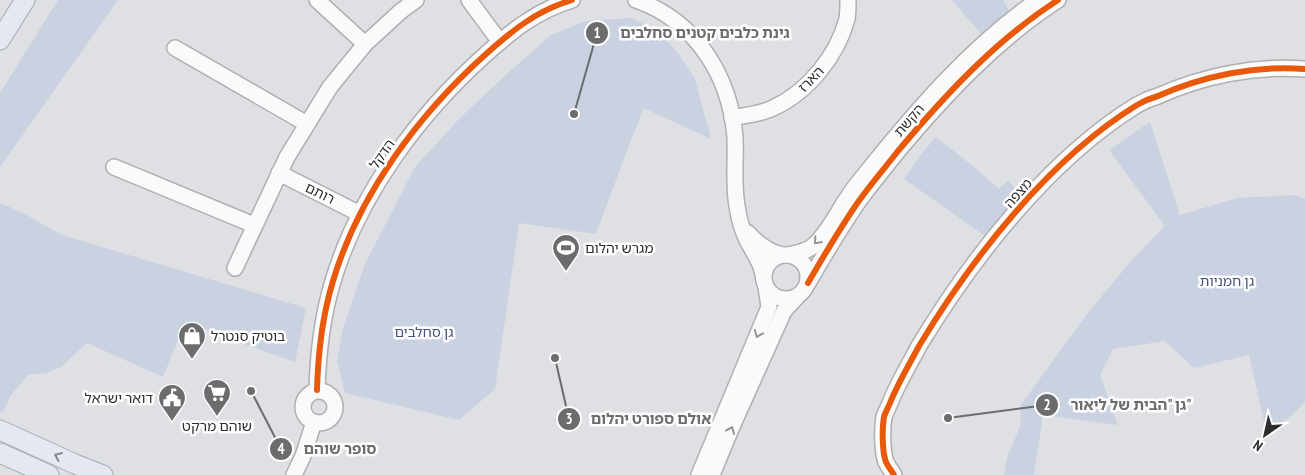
<svg xmlns="http://www.w3.org/2000/svg" width="1305" height="475" viewBox="0 0 1305 475" font-family="'PT Sans Narrow','Noto Sans Hebrew',sans-serif">
  <style>
    .green { fill: #cad1e1 }
    .lines { fill: none; stroke-linecap: round; stroke-linejoin: round }
    .minor-casing { stroke: #aeafb2; stroke-width: 18 }
    .major-casing { stroke: #a5a9b7; stroke-width: 21 }
    .minor { stroke: #fafafb; stroke-width: 15 }
    .major { stroke: #e6e8f0; stroke-width: 19 }
    .cycleway-casing { stroke: #fff; stroke-width: 9 }
    .cycleway { stroke: #e8590c; stroke-width: 6 }
    .oneway { stroke: #939495 }
    .oneway2 { stroke: #898a90 }
    .labels { text-anchor: middle; stroke-width: 5; stroke-linejoin: round; paint-order: stroke }
    .street-label { font-size: 14px; fill: #2c2d2f; stroke: #fff }
    .poi-label { font-size: 14px; fill: #2c2d2f; stroke: #fff; text-anchor: start }
    .park-label { font-size: 14px; fill: #43517b; stroke: #fff }
    .leader { fill: none; stroke: #6a6c6e; stroke-width: 2 }
    .callout-dot { fill: #6a6c6e; stroke: #fff; stroke-width: 2 }
    .mark-label { font-size: 15px; text-anchor: middle; font-weight: bold; fill: #fff }
    .callout-label { font-size: 15px; text-anchor: middle; font-weight: bold; fill: #6a6c6e; stroke: #fff; stroke-width: 5; stroke-linejoin: round; paint-order: stroke }
  </style>
  <rect width="100%" height="100%" fill="#dee0e3"/>
  <g class="green">
    <polygon points="58,0 118,0 0,167 0,93"/>
    <polygon points="952,0 1003,0 1013,18 987,41"/>
    <polygon points="632,18 660,33 678,53 695,79 711,139 644,108 631,140 596,234 519,223 495,389 459,420 345,393 337,361 343,328 365,264 415,167 460,118 510,71 551,35 586,21"/>
    <path d="M1150 122 1180 215 1237 198 1295 195 1305 199V402L1288 419 1266 430 1249 355 1194 368 1165 341 1113 349 1100 375 1118 425 1043 415 1034 475H1004C1005 469 1006 462 1008 455 1015 437 1024 426 1020 406L1087 314 1131 261 1165 226 1109 150Z"/>
    <polygon points="936,137 974,167 999,189 1008,180 1024,199 988,238 904,179 922,153"/>
    <polygon points="0,203 23,213 62,235 306,308 295,362 185,323 163,377 87,343 61,367 46,373 28,375 11,395 3,412 0,411"/>
  </g>
  <g class="lines">
    <defs>
      <g id="minor">
        <polyline points="317,0 365,44"/>
        <polyline points="469,0 500,42"/>
        <path d="M636 0C696 21 730 76 735 137 736 160 733 184 737 206 739 219 742 231 748 242 756 257 762 263 764 281"/>
        <polyline points="175,48 307,124"/>
        <path d="M732 118C745 115 761 114 773 108 808 92 837 56 847 19 848 13 848 6 848 0"/>
        <polyline points="114,167 254,225"/>
        <polyline points="279,173 360,214"/>
        <path d="M748 233C758 244 768 252 783 255"/>
        <circle cx="786" cy="277" r="22"/>
        <path d="M788 255C797 253 806 252 813 246 827 234 836 215 846 200 851 192 856 185 862 178 913 114 970 47 1038 0"/>
        <polyline points="235,268 287,157 330,87 365,44 401,11 416,0"/>
        <path d="M808 283C823 257 839 230 856 205 869 186 884 169 898 151 945 95 996 40 1058 0"/>
        <path d="M317 390C318 353 322 317 333 281 359 194 419 114 486 54 513 30 536 11 572 0"/>
        <circle cx="319" cy="407" r="16"/>
        <polyline points="294,475 303,456 314,422"/>
        <polyline points="699,475 769,307 766,287"/>
        <polyline points="712,475 731,429 784,311 797,297"/>
        <path d="M894 475C892 471 888 467 886 462 882 452 882 428 884 417 885 413 888 408 890 403 898 383 909 365 919 346 972 258 1049 159 1137 105 1144 101 1151 98 1158 96 1203 76 1255 65 1305 69"/>
      </g>
      <g id="major">
        <polyline points="0,40 25,0"/>
        <polyline points="0,430 75,464 103,475"/>
        <polyline points="0,453 49,475"/>
      </g>
    </defs>
    <use href="#minor" class="minor-casing"/>
    <use href="#major" class="major-casing"/>
    <use href="#minor" class="minor"/>
    <use href="#major" class="major"/>
    <defs>
      <g id="cycleway">
        <path d="M808 283C823 257 839 230 856 205 869 186 884 169 898 151 945 95 996 40 1058 0"/>
        <path d="M317 390C318 353 322 317 333 281 359 194 419 114 486 54 513 30 536 11 572 0"/>
        <path d="M894 475C892 471 888 467 886 462 882 452 882 428 884 417 885 413 888 408 890 403 898 383 909 365 919 346 972 258 1049 159 1137 105 1144 101 1151 98 1158 96 1203 76 1255 65 1305 69"/>
      </g>
    </defs>
    <use href="#cycleway" class="cycleway-casing"/>
    <use href="#cycleway" class="cycleway"/>
  </g>
  <defs><path id="oneway-chevron" d="M-2-3.5L2.5 0L-2 3.5" fill="none" stroke-width="1.6" stroke-linecap="round" stroke-linejoin="round" transform="scale(1.25)"/></defs>
  <g class="oneway">
    <use href="#oneway-chevron" transform="translate(817 241) rotate(131)"/>
    <use href="#oneway-chevron" transform="translate(758 334) rotate(112)"/>
    <use href="#oneway-chevron" transform="translate(731 430) rotate(-66)"/>
  </g>
  <use class="oneway2" href="#oneway-chevron" transform="translate(58 456) rotate(-156)"/>
  <defs>
    <symbol id="stadium-pin" viewBox="-11 -11 22 30"><path d="M0 17L-7.5 6A9.5 9.5 0 1 1 7.5 6Z" fill="#6a6c6e" stroke="#fff"/><path d="M0-5a6.5 5 0 1 0 0 10a6.5 5 0 1 0 0-10ZM-3.5-1.8h7v3.6h-7Z" fill="#fff"/></symbol>
    <symbol id="shop-pin" viewBox="-11 -11 22 30"><path d="M0 17L-7.5 6A9.5 9.5 0 1 1 7.5 6Z" fill="#6a6c6e" stroke="#fff"/><path d="M-5-2.5h2.3a2.7 3.5 0 0 1 5.4 0H5L5.5 6h-11ZM-1.5-2.5h3a1.5 2.3 0 0 0-3 0Z" fill="#fff"/></symbol>
    <symbol id="supermarket-pin" viewBox="-11 -11 22 30"><path d="M0 17L-7.5 6A9.5 9.5 0 1 1 7.5 6Z" fill="#6a6c6e" stroke="#fff"/><path d="M-6-5.5h2.5l.6 2H6L4.5 2H-2.5L-4.4-4H-6ZM-1.5 3.2a1.3 1.3 0 1 0 .1 0ZM3 3.2a1.3 1.3 0 1 0 .1 0Z" fill="#fff"/></symbol>
    <symbol id="civic-pin" viewBox="-11 -11 22 30"><path d="M0 17L-7.5 6A9.5 9.5 0 1 1 7.5 6Z" fill="#6a6c6e" stroke="#fff"/><path d="M-.6-6.5H3V-4.5H.6V-3L4-1V1h2V6H-6V1h2V-1L-.6-3ZM-1.2 2.5V6h2.4V2.5Z" fill="#fff"/></symbol>
  </defs>
  <g fill-rule="evenodd">
    <use href="#stadium-pin" x="550" y="232" width="32" height="43"/>
    <use href="#shop-pin" x="176" y="320" width="32" height="43"/>
    <use href="#supermarket-pin" x="201" y="377" width="32" height="43"/>
    <use href="#civic-pin" x="156" y="382" width="32" height="43"/>
  </g>
  <g class="labels">
    <g class="street-label">
      <text transform="translate(811 79) rotate(-46)" y="5">הארז</text>
      <text transform="translate(909 120) rotate(-49)" y="5">הקשת</text>
      <text transform="translate(382 154) rotate(-55)" y="5">הדקל</text>
      <text transform="translate(320 193) rotate(26)" y="5">רותם</text>
      <text transform="translate(1018 193) rotate(-48)" y="5">מצפה</text>
    </g>
    <g class="poi-label">
      <text x="585" y="253">מגרש יהלום</text>
      <text x="211" y="341">בוטיק סנטרל</text>
      <text x="153" y="403" text-anchor="end">דואר ישראל</text>
      <text x="217" y="431" text-anchor="middle">שוהם מרקט</text>
    </g>
    <g class="park-label">
      <text x="1227" y="286">גן חמניות</text>
      <text x="424" y="337">גן סחלבים</text>
    </g>
  </g>
  <path class="leader" d="M574 114L597 33M948 418L1047 405M555 358L569 419M251 391L281 449"/>
  <g class="callout-dot">
    <circle cx="574" cy="114" r="5"/>
    <circle cx="948" cy="418" r="5"/>
    <circle cx="555" cy="358" r="5"/>
    <circle cx="251" cy="391" r="5"/>
    <circle cx="597" cy="33" r="12"/>
    <circle cx="1047" cy="405" r="12"/>
    <circle cx="569" cy="419" r="12"/>
    <circle cx="281" cy="449" r="12"/>
  </g>
  <g class="mark-label">
    <text x="597" y="38">1</text>
    <text x="1047" y="410">2</text>
    <text x="569" y="424">3</text>
    <text x="281" y="454">4</text>
  </g>
  <g class="callout-label">
    <text x="705" y="38">גינת כלבים קטנים סחלבים</text>
    <text x="1131" y="410">גן "הבית של ליאור"</text>
    <text x="651" y="424">אולם ספורט יהלום</text>
    <text x="340" y="454">סופר שוהם</text>
  </g>
  <g transform="translate(1265 435) rotate(214)" stroke="#ffffff" stroke-width="4" paint-order="stroke">
  <path d="M0-4L9 19L0 12L-9 19Z" fill="#2c2d2f"/>
  <text y="-8" font-size="14" font-weight="bold" text-anchor="middle" fill="#2c2d2f">N</text>
  </g>
</svg>
